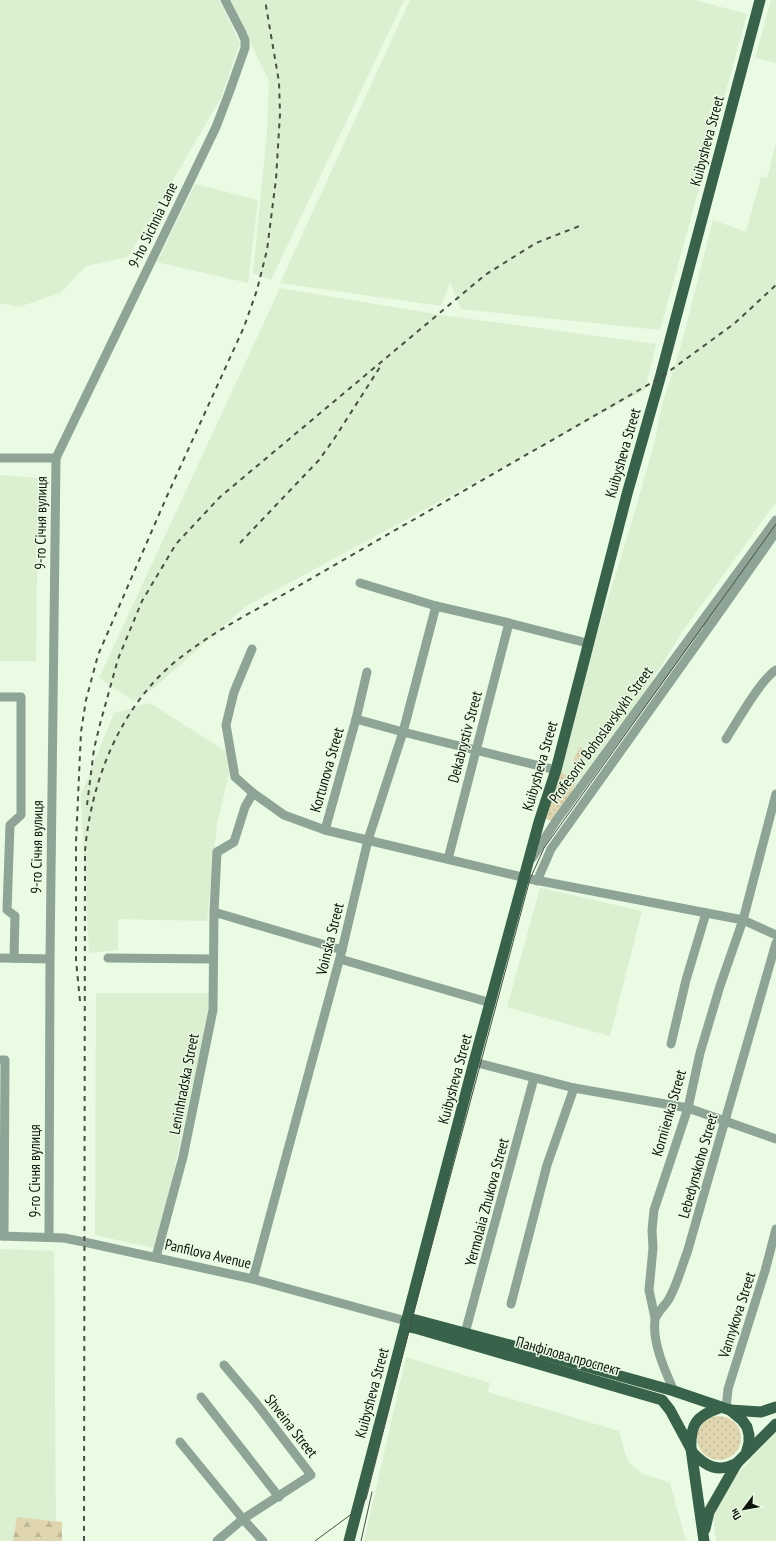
<svg xmlns="http://www.w3.org/2000/svg" width="776" height="1541" viewBox="0 0 776 1541" font-family="'PT Sans Narrow',sans-serif">
  <style>
    .built { fill: #daf0d1 }
    .grass { fill: url(#grass-dots) }
    .forest { fill: url(#forest-firs) }
    .lines { fill: none; stroke-linecap: round; stroke-linejoin: round }
    .minor { stroke: #8da496; stroke-width: 9 }
    .major { stroke: #38624a; stroke-width: 11 }
    .tram { stroke: #465043; stroke-width: 1 }
    .rail { stroke: #465043; stroke-width: 2; stroke-dasharray: 5 5; stroke-linecap: butt }
    .labels { text-anchor: middle; stroke-width: 3; stroke-linejoin: round; paint-order: stroke }
    .street-label { font-size: 15px; fill: #0e140c; stroke: #e9fbe2 }
  </style>
  <defs>
    <pattern id="grass-dots" width="8" height="8" patternUnits="userSpaceOnUse"><rect width="8" height="8" fill="#dfd6b0"/><path d="M2 2h.1M6 6h.1" fill="none" stroke="#beb796" stroke-width="1.8" stroke-linecap="round"/></pattern>
    <pattern id="forest-firs" width="22" height="20" patternUnits="userSpaceOnUse"><rect width="22" height="20" fill="#dfd6b0"/><path d="M5 1l3.5 6h-7zM16 11l3.5 6h-7z" fill="#beb796"/></pattern>
  </defs>
  <rect width="100%" height="100%" fill="#e9fbe2"/>
  <g class="built">
    <polygon points="0,0 219,0 240,43 221,98 128,257 86,266 60,293 19,307 0,303"/>
    <polygon points="230,0 404,0 271,280 253,273 267,133 269,81"/>
    <polygon points="410,0 695,0 747,14 660,330 461,309 450,282 441,306 280,283"/>
    <polygon points="771,0 776,0 776,63 755,58"/>
    <polygon points="776,143 776,502 682,632 640,700 574,789 559,772 587,666 632,522 654,444 662,405 681,346 713,220 746,232 761,177 767,178"/>
    <polygon points="195,184 258,200 248,283 157,262"/>
    <polygon points="280,288 441,315 656,344 645,390 245,607 155,687 134,701 99,678"/>
    <polygon points="0,475 38,478 36,661 0,661"/>
    <polygon points="150,703 233,756 217,824 207,921 118,919 118,950 89,953 81,795 114,713"/>
    <polygon points="540,888 642,911 610,1036 507,1007"/>
    <polygon points="96,993 209,993 207,1020 166,1207 154,1248 95,1235"/>
    <polygon points="0,1249 54,1251 56,1541 0,1541"/>
    <polygon points="406,1357 490,1383 488,1392 619,1431 626,1456 630,1463 641,1473 670,1483 686,1541 364,1541"/>
    <polygon points="776,1432 776,1541 716,1541 713,1514 732,1480"/>
  </g>
  <g class="grass">
    <polygon points="580,747 588,751 578,766 572,763"/>
    <path d="M559 772C563 774 571 776 574 779 580 786 557 814 552 821L548 820 546 818Z"/>
    <circle cx="719" cy="1438" r="22"/>
  </g>
  <polygon class="forest" points="17,1517 62,1522 62,1541 13,1541"/>
  <g class="lines">
    <g class="minor">
      <polyline points="0,458 56,458"/>
      <polyline points="360,583 436,606 509,623 587,643"/>
      <polyline points="707,624 712,623 776,532"/>
      <polyline points="252,649 234,692 226,725 235,777 253,793 284,815 325,830 356,719 367,672"/>
      <polyline points="0,697 21,697 21,815 10,825 7,910 15,916 14,958"/>
      <polyline points="356,719 403,732 556,770"/>
      <path d="M726 739C737 722 761 679 776 670"/>
      <polyline points="325,830 530,879 743,920 776,935"/>
      <polyline points="532,858 556,821 776,520"/>
      <polyline points="448,859 509,623"/>
      <polyline points="537,881 551,849 712,623"/>
      <polyline points="214,912 342,950"/>
      <polyline points="0,958 50,959"/>
      <polyline points="108,958 212,959"/>
      <polyline points="340,959 491,1003"/>
      <polyline points="671,1044 686,980 706,913"/>
      <polyline points="0,1060 5,1060 4,1236"/>
      <polyline points="474,1062 574,1088 688,1108 776,1139"/>
      <polyline points="0,1236 64,1238 84,1242 253,1279 406,1321"/>
      <polyline points="49,1237 50,959 56,458 191,179 216,127 229,93 245,48 245,40 241,31 225,0"/>
      <polyline points="156,1257 183,1157 213,1010 214,912 217,852 234,842 245,807 253,793"/>
      <polyline points="253,1279 342,950 368,840 403,732 436,606"/>
      <polyline points="511,1304 547,1165 574,1088"/>
      <polyline points="655,1318 649,1290 653,1248 652,1230 654,1210 688,1108 700,1053 720,986 743,920 776,794"/>
      <polyline points="465,1333 534,1078"/>
      <path d="M674 1391C665 1371 652 1342 655 1320 656 1314 663 1307 667 1302 676 1289 681 1268 687 1253L776 943"/>
      <polyline points="201,1397 279,1497"/>
      <polyline points="726,1409 728,1389 765,1271 776,1229"/>
      <polyline points="180,1442 243,1519 311,1475 256,1403 224,1365"/>
      <polyline points="217,1541 243,1519 263,1541"/>
    </g>
    <g class="major">
      <polyline points="406,1321 412,1319 506,1344 674,1391 730,1410 742,1420 747,1427 749,1435 749,1443 746,1454"/>
      <polyline points="406,1321 410,1327 415,1328 662,1400 670,1410 691,1449"/>
      <polyline points="730,1410 761,1412 776,1407"/>
      <path d="M692 1452C706 1467 718 1473 737 1463L776 1424"/>
      <polyline points="705,1529 709,1512 737,1463"/>
      <polyline points="349,1541 474,1062 539,822 556,770 627,494 660,378 760,0"/>
      <path d="M704 1541 691 1449C690 1425 696 1416 719 1408"/>
    </g>
    <g class="tram">
      <polyline points="315,1541 357,1510 366,1499 412,1319 530,879 544,848 776,524"/>
      <polyline points="361,1541 372,1492"/>
    </g>
    <g class="rail">
      <polyline points="240,543 319,460 334,439 380,367"/>
      <polyline points="87,805 94,749 100,724 118,659 142,601 176,544 220,497 485,275 536,243 582,225"/>
      <polyline points="80,1001 76,960 76,842 81,732 86,700 98,655 167,496 244,327 257,290 267,250 276,179 280,114 279,82 265,0"/>
      <path d="M84 1541 85 851C91 781 120 707 176 661 206 637 238 619 272 601L660 378 735 323 776 285"/>
    </g>
  </g>
  <g class="labels">
    <g class="street-label">
      <text transform="translate(707 141) rotate(-75)" y="5">Kuibysheva Street</text>
      <text transform="translate(153 225) rotate(-64)" y="5">9-ho Sichnia Lane</text>
      <text transform="translate(623 453) rotate(-74)" y="5">Kuibysheva Street</text>
      <text transform="translate(41 523) rotate(-89)" y="5">9-го Січня вулиця</text>
      <text transform="translate(601 735) rotate(-54)" y="5">Profesoriv Bohoslavskykh Street</text>
      <text transform="translate(465 737) rotate(-75)" y="5">Dekabrystiv Street</text>
      <text transform="translate(540 766) rotate(-74)" y="5">Kuibysheva Street</text>
      <text transform="translate(327 770) rotate(-74)" y="5">Kortunova Street</text>
      <text transform="translate(37 847) rotate(-89)" y="5">9-го Січня вулиця</text>
      <text transform="translate(330 939) rotate(-76)" y="5">Voinska Street</text>
      <text transform="translate(455 1079) rotate(-75)" y="5">Kuibysheva Street</text>
      <text transform="translate(184 1084) rotate(-79)" y="5">Leninhradska Street</text>
      <text transform="translate(669 1113) rotate(-74)" y="5">Korniienka Street</text>
      <text transform="translate(698 1166) rotate(-74)" y="5">Lebedynskoho Street</text>
      <text transform="translate(35 1171) rotate(-90)" y="5">9-го Січня вулиця</text>
      <text transform="translate(487 1202) rotate(-75)" y="5">Yermolaia Zhukova Street</text>
      <text transform="translate(208 1254) rotate(13)" y="5">Panfilova Avenue</text>
      <text transform="translate(737 1315) rotate(-72)" y="5">Vannykova Street</text>
      <text transform="translate(568 1356) rotate(16)" y="5">Панфілова проспект</text>
      <text transform="translate(372 1393) rotate(-75)" y="5">Kuibysheva Street</text>
      <text transform="translate(291 1426) rotate(52)" y="5">Shveina Street</text>
    </g>
  </g>
  <g transform="translate(744 1509) rotate(238)" stroke="#e9fbe2" stroke-width="3" paint-order="stroke">
  <path d="M0-3L7 15L0 10L-7 15Z" fill="#0e140c"/>
  <text y="-6" font-size="11" font-weight="bold" text-anchor="middle" fill="#0e140c">Пн</text>
  </g>
</svg>
